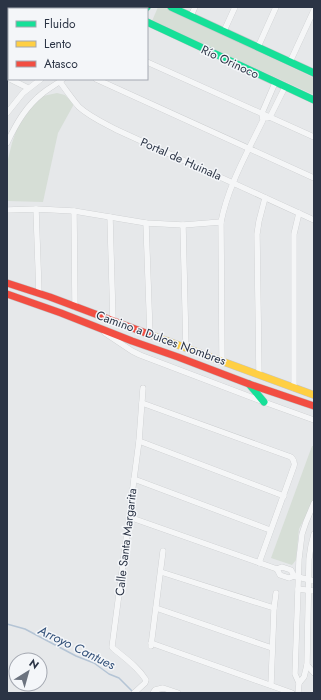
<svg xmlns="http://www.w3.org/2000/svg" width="321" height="700" viewBox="0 0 321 700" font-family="Jost,sans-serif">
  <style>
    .green { fill: #d6ded6 }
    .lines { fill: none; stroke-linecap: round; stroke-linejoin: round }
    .stream { stroke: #b4c4d5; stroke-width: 1.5 }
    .street-casing { stroke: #c4c6c8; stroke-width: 6 }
    .fast-casing { stroke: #c4c6c8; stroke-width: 8 }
    .slow-casing { stroke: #c4c6c8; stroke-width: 8 }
    .jam-casing { stroke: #c4c6c8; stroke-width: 8 }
    .street { stroke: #f5f6f7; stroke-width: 5.5 }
    .fast { stroke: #16e098; stroke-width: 7 }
    .slow { stroke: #ffcf43; stroke-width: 7 }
    .jam { stroke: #f24e42; stroke-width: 7 }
    .labels { text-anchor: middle; stroke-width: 3; stroke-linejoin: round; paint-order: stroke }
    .street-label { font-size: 12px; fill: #2b3445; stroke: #f4f6f9 }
    .water-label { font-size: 13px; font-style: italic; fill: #34527a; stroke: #f4f6f9 }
  </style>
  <rect width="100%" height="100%" fill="#e6e8ea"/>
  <g class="green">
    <polygon points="158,7 164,7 314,78 314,95 152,21"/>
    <polygon points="57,93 65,95 74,104 58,133 43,202 7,201 7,163 12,143 17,128 36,101 43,96"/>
    <polygon points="312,446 314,446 314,500 299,529 296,560 292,565 271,558"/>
  </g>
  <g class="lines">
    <polyline class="stream" points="7,624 25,629 76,656 94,663 109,674 119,678 132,691"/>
    <defs>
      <g id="street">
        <polyline points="26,7 30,9"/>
        <polyline points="191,16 195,7"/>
        <polyline points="224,31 235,7"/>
        <polyline points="7,37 9,38"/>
        <polyline points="258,47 276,7"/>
        <polyline points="147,62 314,137"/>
        <polyline points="290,62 314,10"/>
        <polyline points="10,79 28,88"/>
        <polyline points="96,79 314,178"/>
        <path d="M60 82C66 90 72 99 79 107 90 117 104 123 117 130L314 220"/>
        <polyline points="7,113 23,93 41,79"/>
        <polyline points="267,118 270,117 285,87"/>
        <path d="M7 143C16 124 26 106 43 93 49 88 57 84 63 79"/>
        <polyline points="36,209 39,293"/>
        <polyline points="7,210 36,209 74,211 146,223 183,225 221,222"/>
        <polyline points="74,211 75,307"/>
        <polyline points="110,217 113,321"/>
        <polyline points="146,223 150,335"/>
        <polyline points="183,225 186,348"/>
        <polyline points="105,333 132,351 140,355 264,402 314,420"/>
        <path d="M222 361 221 222C228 186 247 153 263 120L262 113 275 83"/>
        <polyline points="259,375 257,234 259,221 265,198"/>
        <polyline points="294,388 294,234 299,213"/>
        <path d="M142 403 291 457C294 460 295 462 294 466L259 563"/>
        <polyline points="139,441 284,496"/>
        <polyline points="134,479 270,530"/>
        <polyline points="129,517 277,569 282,567 291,570 294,576"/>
        <polyline points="277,569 280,575 289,578 294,576 314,581"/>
        <polyline points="161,572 274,608"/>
        <polyline points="298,589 314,591"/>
        <polyline points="156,608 272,648"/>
        <polyline points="151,643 292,693"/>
        <polyline points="151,646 163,551"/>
        <polyline points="307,665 314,673"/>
        <polyline points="299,683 295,674 299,559 302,534 306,522 314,503"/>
        <polyline points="271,685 274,608 276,593"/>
        <path d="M134 693 145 683 146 680C138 667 125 658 114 649L112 647 139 441 143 388"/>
        <polyline points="153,693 155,690 163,688 178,693"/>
        <polyline points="298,693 299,683 304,677 307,665 309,559 311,546 314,534"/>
      </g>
      <g id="fast">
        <polyline points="171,7 314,73"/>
        <polyline points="145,9 147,7"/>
        <polyline points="147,22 314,100"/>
        <polyline points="249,384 264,402"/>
      </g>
      <g id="slow">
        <polyline points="130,9 131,7"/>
        <polyline points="151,335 314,395"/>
      </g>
      <g id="jam">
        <polyline points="115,7 119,9"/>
        <polyline points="7,283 50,297 151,335"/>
        <polyline points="7,294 61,313 132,341 178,357 249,384 314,406"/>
      </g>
    </defs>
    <use href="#street" class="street-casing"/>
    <use href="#fast" class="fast-casing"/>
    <use href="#slow" class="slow-casing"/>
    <use href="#jam" class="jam-casing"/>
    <use href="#street" class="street"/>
    <use href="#fast" class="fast"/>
    <use href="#slow" class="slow"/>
    <use href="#jam" class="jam"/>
  </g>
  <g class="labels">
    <g class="street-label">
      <text transform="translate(230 62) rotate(25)" y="4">Río Orinoco</text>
      <text transform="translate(181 159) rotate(24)" y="4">Portal de Huinala</text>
      <text transform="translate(161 338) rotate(20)" y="4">Camino a Dulces Nombres</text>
      <text transform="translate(126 542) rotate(-83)" y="4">Calle Santa Margarita</text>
    </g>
    <g class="water-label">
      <text transform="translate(77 647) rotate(26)" y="5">Arroyo Cantues</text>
    </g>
  </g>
  <rect width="321" height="700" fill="none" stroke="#2b3445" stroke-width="16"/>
  <rect x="8" y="8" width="140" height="72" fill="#f4f6f9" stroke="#a4a8b1"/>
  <rect x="16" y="21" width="20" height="6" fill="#16e098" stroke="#a4a8b1"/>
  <text x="44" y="28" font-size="12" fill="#2b3445">Fluido</text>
  <rect x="16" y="41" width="20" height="6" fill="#ffcf43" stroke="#a4a8b1"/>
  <text x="44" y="48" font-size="12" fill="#2b3445">Lento</text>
  <rect x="16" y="61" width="20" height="6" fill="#f24e42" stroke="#a4a8b1"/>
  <text x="44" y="68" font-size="12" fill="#2b3445">Atasco</text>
  <g transform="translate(28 672) rotate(37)"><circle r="19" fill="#f4f6f9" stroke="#a4a8b1"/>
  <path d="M0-3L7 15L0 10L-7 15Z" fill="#6c737f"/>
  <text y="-6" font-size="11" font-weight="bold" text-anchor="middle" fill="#2b3445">N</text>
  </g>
</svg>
